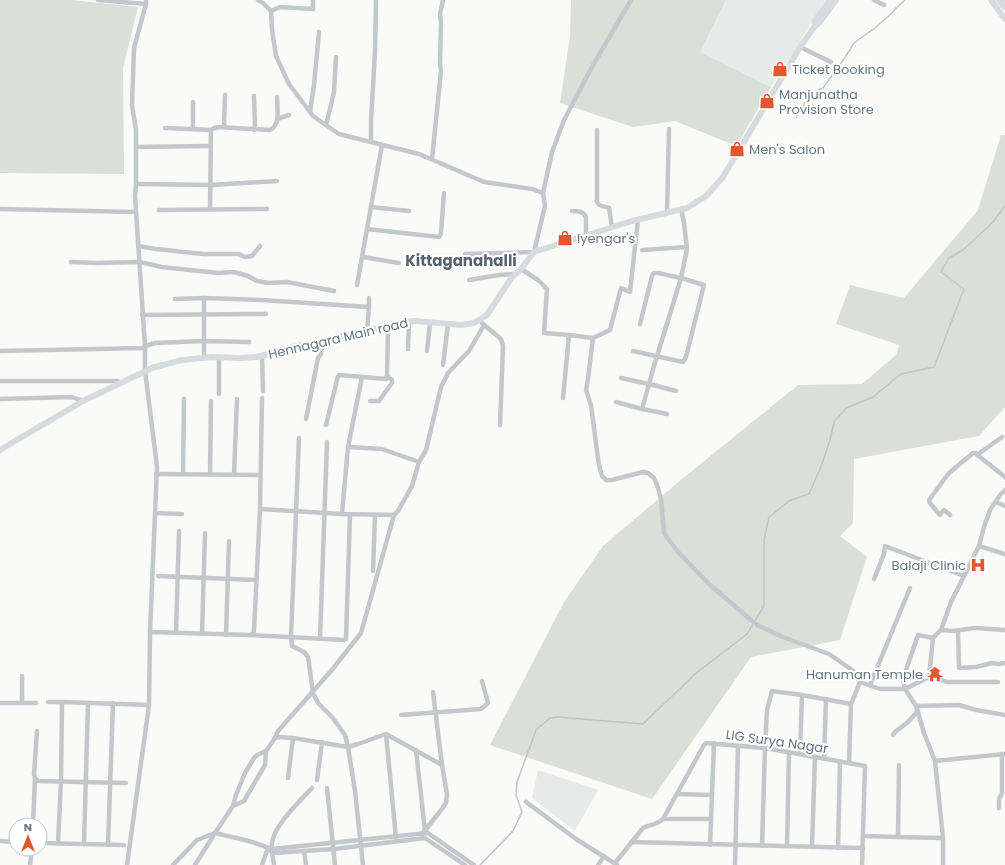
<svg xmlns="http://www.w3.org/2000/svg" width="1005" height="865" viewBox="0 0 1005 865" font-family="Poppins,sans-serif">
  <style>
    .built { fill: #e8e9e9 }
    .green { fill: #dadfd7 }
    .lines { fill: none; stroke-linecap: round; stroke-linejoin: round }
    .stream { stroke: #bbc7cb; stroke-width: 1.5 }
    .street { stroke: #c3c8cc; stroke-width: 4.5 }
    .secondary { stroke: #d6dbdf; stroke-width: 6 }
    .highway { stroke: #d6dbdf; stroke-width: 8 }
    .labels { text-anchor: middle; stroke-width: 4; stroke-linejoin: round; paint-order: stroke }
    .poi-label { font-size: 13px; fill: #657683; stroke: #fff; text-anchor: start }
    .street-label { font-size: 13px; fill: #657683; stroke: #fff }
    .quarter-label { font-size: 15px; font-weight: bold; fill: #57646e; stroke: #fff }
  </style>
  <rect width="100%" height="100%" fill="#fafaf8"/>
  <g class="built">
    <polygon points="726,0 826,0 771,87 700,52"/>
    <polygon points="538,770 598,790 575,831 532,798"/>
  </g>
  <g class="green">
    <polygon points="0,0 72,0 138,7 123,68 124,174 0,173"/>
    <polygon points="571,0 726,0 700,52 771,87 736,146 675,121 633,127 560,103 570,36"/>
    <polygon points="1001,135 1005,135 1005,407 979,436 854,459 853,523 840,536 867,557 840,640 751,657 652,799 490,745 564,602 603,546 682,479 798,385 862,384 897,354 899,345 836,324 850,285 904,298 978,210"/>
  </g>
  <g class="lines">
    <g class="stream">
      <polyline points="796,118 806,101 814,92 823,88 846,56 854,43 875,28 893,12 896,8 905,0"/>
      <polyline points="480,865 513,831 522,812 516,795 517,782 536,730 550,718 557,717 643,724 695,674 747,634 764,606 764,540 769,517 789,501 809,494 822,464 830,440 834,422 846,408 873,397 901,374 934,367 964,289 941,272 949,258 963,250 993,222 1005,206"/>
    </g>
    <g class="street">
      <polyline points="98,0 146,4"/>
      <polyline points="146,0 146,4 134,48 132,105 136,130 136,184 135,196 145,346 145,371 157,467 150,632"/>
      <polyline points="258,0 263,3 271,11 272,30 276,56 289,84 313,116 339,134 419,154 484,182 532,189 543,193 545,206 534,252 465,254"/>
      <polyline points="874,0 884,5"/>
      <polyline points="271,11 280,7 313,9 313,0"/>
      <polyline points="800,47 831,62"/>
      <polyline points="193,102 193,129"/>
      <polyline points="310,112 314,85 319,32"/>
      <polyline points="277,119 289,115"/>
      <polyline points="326,125 331,105 334,92 336,57"/>
      <polyline points="224,127 225,95"/>
      <polyline points="165,128 211,130"/>
      <polyline points="254,130 255,126 254,96"/>
      <path d="M597 130V202C601 209 604 205 609 208L612 227"/>
      <polyline points="371,142 371,121 375,52 376,0"/>
      <polyline points="136,147 211,146"/>
      <polyline points="432,159 441,71 440,64 441,23 440,14 443,0"/>
      <polyline points="136,184 211,185 277,181"/>
      <polyline points="543,193 552,152 564,120 592,67 631,0"/>
      <polyline points="371,207 409,211"/>
      <polyline points="0,209 135,212"/>
      <path d="M210 209 211 130 214 128 219 127 270 130C281 125 277 108 277 97"/>
      <polyline points="159,210 267,209"/>
      <path d="M572 211C578 211 583 211 586 217V235"/>
      <polyline points="667,212 669,129"/>
      <polyline points="367,229 439,237 441,233 444,193"/>
      <polyline points="138,246 156,249 167,250 183,252 204,254 239,254 245,257 252,256 260,246"/>
      <polyline points="642,250 687,247"/>
      <polyline points="363,257 399,263"/>
      <polyline points="71,262 97,263 140,262 162,267 218,273 234,272 248,276 257,281 268,283 287,282 334,291"/>
      <polyline points="521,269 538,280 547,289 544,333 569,335"/>
      <polyline points="469,280 499,275 515,274"/>
      <polyline points="357,285 382,145"/>
      <polyline points="175,299 204,298 261,300 369,307 367,330"/>
      <polyline points="369,307 369,298"/>
      <polyline points="142,315 266,314"/>
      <polyline points="482,323 501,339 503,346 500,425"/>
      <polyline points="593,338 588,379 586,390 591,405 598,459 600,469 602,476 606,480 612,480 643,472 648,473 654,478 658,488 661,499 664,533 678,552 710,585 757,625 783,637 829,654 861,676 860,682"/>
      <polyline points="408,349 409,322"/>
      <polyline points="0,351 143,348 145,346 155,343 203,341 249,342"/>
      <polyline points="427,351 430,323"/>
      <polyline points="633,351 683,362 686,357 704,285 681,278 658,273 654,273 652,276 640,324"/>
      <polyline points="262,355 263,391"/>
      <polyline points="219,357 219,394"/>
      <polyline points="204,358 204,298"/>
      <polyline points="443,365 448,324"/>
      <polyline points="621,378 649,384 676,391"/>
      <polyline points="0,381 117,381 122,383"/>
      <polyline points="563,398 569,335 593,338 610,330 621,288 630,292 638,220"/>
      <polyline points="0,399 72,397 83,401"/>
      <polyline points="370,401 379,401 392,383 392,380 387,376"/>
      <polyline points="616,402 642,409 667,414"/>
      <polyline points="642,409 654,366 681,278 687,249 684,223 681,209"/>
      <polyline points="306,419 318,358 321,354 323,341"/>
      <polyline points="326,425 338,376 339,375 386,379 387,376 388,327"/>
      <polyline points="299,438 291,637 292,646 304,652 308,657 313,693 318,703 332,717 345,735 348,747 355,791 363,865"/>
      <polyline points="348,447 382,449 419,462"/>
      <polyline points="977,455 1002,437"/>
      <polyline points="156,474 260,475"/>
      <polyline points="183,474 184,399"/>
      <polyline points="210,474 211,401"/>
      <polyline points="234,475 237,399"/>
      <polyline points="996,502 1005,506"/>
      <polyline points="260,509 342,514 394,515"/>
      <polyline points="155,513 182,514"/>
      <polyline points="342,514 348,447 362,377"/>
      <polyline points="950,515 944,510 943,511 940,515 939,514 930,503 929,500 949,473 973,453 975,453 1005,477"/>
      <polyline points="979,546 1005,554"/>
      <polyline points="373,571 375,515"/>
      <polyline points="158,576 256,580"/>
      <polyline points="874,579 884,554 885,546 964,576"/>
      <polyline points="941,630 953,631 975,628 1005,630"/>
      <polyline points="958,630 959,668 976,667 992,663 999,664 1005,663"/>
      <polyline points="176,633 179,531"/>
      <polyline points="202,634 205,533"/>
      <polyline points="226,635 229,541"/>
      <polyline points="251,635 344,640 346,639 350,514"/>
      <polyline points="933,638 918,635 903,679 905,689 916,706 924,733 935,761 943,838 943,865"/>
      <polyline points="320,639 327,442"/>
      <polyline points="22,676 22,703"/>
      <polyline points="929,677 948,682 998,682"/>
      <polyline points="870,685 910,588"/>
      <polyline points="48,702 62,702"/>
      <polyline points="0,703 36,703"/>
      <polyline points="916,706 959,705 976,710 1005,715"/>
      <polyline points="401,715 481,709 486,705 488,703 482,681"/>
      <polyline points="37,731 34,774 35,778 38,781 126,783"/>
      <polyline points="386,734 396,838"/>
      <polyline points="893,735 896,731 907,723 918,711"/>
      <polyline points="275,738 278,731 331,671 361,633 394,515 398,511 412,486 419,462 426,450 441,387 448,373 469,351 484,325"/>
      <polyline points="416,750 425,831 474,865"/>
      <polyline points="800,754 802,695"/>
      <polyline points="824,759 826,699"/>
      <polyline points="935,761 1005,754"/>
      <polyline points="849,763 851,704 860,682 880,689 905,689 929,677 933,638 941,630 951,602 979,546 984,527 990,510 1000,495 1005,490"/>
      <polyline points="899,765 898,837 943,838"/>
      <polyline points="288,778 293,738"/>
      <polyline points="317,780 322,742"/>
      <polyline points="327,788 335,865"/>
      <polyline points="677,794 712,795"/>
      <polyline points="526,802 576,839 617,865"/>
      <polyline points="233,806 244,801 265,765 266,751 275,738 279,737 293,738 348,747 358,744 386,734 442,765"/>
      <polyline points="999,808 999,799 1002,793 1002,754"/>
      <polyline points="663,819 711,819"/>
      <polyline points="33,825 35,778"/>
      <polyline points="422,834 442,809 446,803 447,794 442,765 433,692"/>
      <polyline points="863,836 898,837"/>
      <polyline points="0,841 16,842"/>
      <polyline points="631,842 863,848"/>
      <polyline points="40,843 124,845"/>
      <polyline points="58,843 61,781 62,702 149,705"/>
      <polyline points="84,844 88,703"/>
      <polyline points="108,845 113,703"/>
      <polyline points="710,845 714,743"/>
      <polyline points="762,846 765,748 767,710 772,691 802,695 851,704"/>
      <polyline points="787,846 789,752"/>
      <polyline points="812,847 815,757"/>
      <polyline points="838,848 840,762"/>
      <polyline points="304,851 306,865"/>
      <polyline points="273,853 334,849 425,838 465,865"/>
      <path d="M615 863 643 828C651 824 657 825 663 819L704 745 706 743 765 748 865 766 862 865"/>
      <polyline points="30,865 32,849"/>
      <polyline points="127,865 149,705 150,632 250,635 253,634 254,631 260,509 262,398"/>
      <polyline points="173,865 197,840 215,833 233,806 236,795 245,773 254,758 257,755 266,751"/>
      <polyline points="195,865 215,833 249,841 272,849"/>
      <polyline points="262,865 267,851 272,849 427,833"/>
      <path d="M274 865C273 858 271 850 272 843 274 825 300 801 312 788"/>
      <polyline points="598,865 604,856"/>
      <polyline points="735,865 738,746"/>
    </g>
    <g class="secondary">
      <polyline points="991,0 1005,19"/>
      <polyline points="815,26 815,21 830,0"/>
      <polyline points="0,450 83,401 152,368 182,360 212,357 240,358 257,357 293,347 318,342 367,330 388,327 404,322 415,321 461,325 474,323 487,315 512,277 521,269 534,252 632,221 687,208 706,196 723,177 800,47 815,26 819,23 836,0"/>
    </g>
    <polyline class="highway" points="1000,0 1005,6"/>
  </g>
  <defs>
    <symbol id="shop-bare" viewBox="-9 -9 18 18"><path d="M-5-2.5h2.3a2.7 3.5 0 0 1 5.4 0H5L5.5 6h-11ZM-1.5-2.5h3a1.5 2.3 0 0 0-3 0Z" fill="#e4572e" stroke="#fff" stroke-width="2.5" paint-order="stroke"/></symbol>
    <symbol id="hospital-bare" viewBox="-9 -9 18 18"><path d="M-5-5h3v3.5h4V-5h3V5h-3V1.5h-4V5h-3Z" fill="#e4572e" stroke="#fff" stroke-width="2.5" paint-order="stroke"/></symbol>
    <symbol id="temple-bare" viewBox="-9 -9 18 18"><path d="M0-6L5-2H3V0L6.5 2.5H4V6H1.5V3h-3V6H-4V2.5H-6.5L-3 0V-2H-5Z" fill="#e4572e" stroke="#fff" stroke-width="2.5" paint-order="stroke"/></symbol>
  </defs>
  <g fill-rule="evenodd">
    <use href="#shop-bare" x="769" y="58" width="22" height="22"/>
    <use href="#shop-bare" x="756" y="90" width="22" height="22"/>
    <use href="#shop-bare" x="726" y="138" width="22" height="22"/>
    <use href="#shop-bare" x="554" y="227" width="22" height="22"/>
    <use href="#hospital-bare" x="967" y="554" width="22" height="22"/>
    <use href="#temple-bare" x="924" y="663" width="22" height="22"/>
  </g>
  <g class="labels">
    <g class="poi-label">
      <text x="792" y="74">Ticket Booking</text>
      <text x="779" y="99">Manjunatha<tspan x="779" dy="15">Provision Store</tspan></text>
      <text x="749" y="154">Men's Salon</text>
      <text x="577" y="243">Iyengar's</text>
      <text x="966" y="570" text-anchor="end">Balaji Clinic</text>
      <text x="923" y="679" text-anchor="end">Hanuman Temple</text>
    </g>
    <g class="street-label">
      <text transform="translate(338 338) rotate(-13)" y="5">Hennagara Main road</text>
      <text transform="translate(777 741) rotate(8)" y="5">LIG Surya Nagar</text>
    </g>
    <g class="quarter-label">
      <text x="461" y="266">Kittaganahalli</text>
    </g>
  </g>
  <g transform="translate(28 837)"><circle r="19" fill="#ffffff" stroke="#c1c8cd"/>
  <path d="M0-3L7 15L0 10L-7 15Z" fill="#e4572e"/>
  <text y="-6" font-size="11" font-weight="bold" text-anchor="middle" fill="#657683">N</text>
  </g>
</svg>
